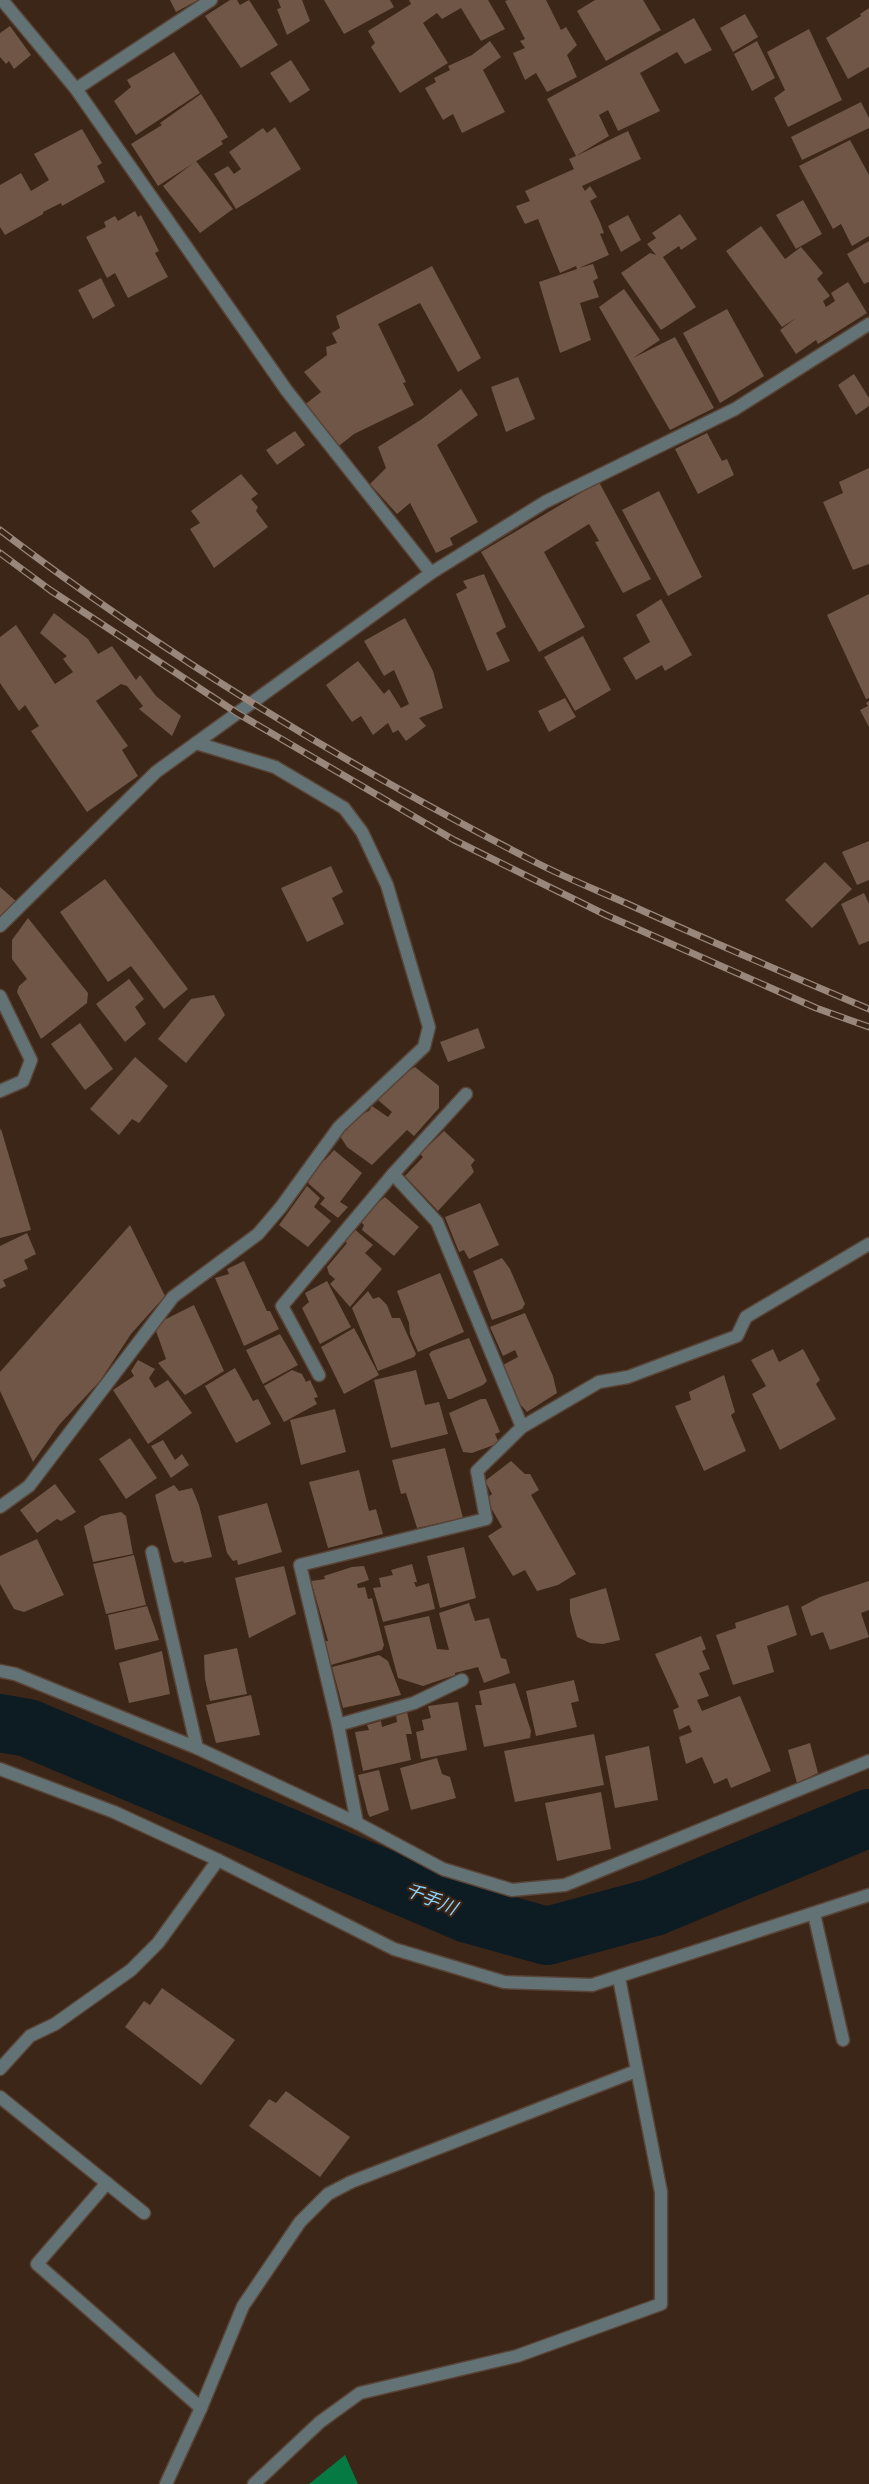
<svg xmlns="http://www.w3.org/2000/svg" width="869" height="2484" viewBox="0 0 869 2484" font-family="'Roboto Serif','Noto Sans JP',serif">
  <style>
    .forest { fill: #067a43 }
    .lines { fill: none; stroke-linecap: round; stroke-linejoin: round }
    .river { stroke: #0d1b23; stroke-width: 58 }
    .building { fill: #6f5646 }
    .street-casing { stroke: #594437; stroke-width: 15 }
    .street { stroke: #637375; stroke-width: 12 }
    .rail-casing { stroke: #99877b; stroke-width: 7 }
    .rail { stroke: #3c2618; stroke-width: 4.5; stroke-dasharray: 14; stroke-linecap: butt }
    .labels { text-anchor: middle; stroke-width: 4.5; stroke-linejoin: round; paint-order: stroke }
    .water-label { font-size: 18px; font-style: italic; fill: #8ad4fe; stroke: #3c2618 }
  </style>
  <rect width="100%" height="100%" fill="#3c2618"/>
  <polygon class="forest" points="345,2455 358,2484 309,2484"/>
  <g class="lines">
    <polyline class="river" points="0,1723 28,1728 468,1914 547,1936 654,1907 869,1818"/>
  </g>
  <g class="building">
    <polygon points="170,0 198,0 176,12"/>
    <polygon points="230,0 237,0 240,5 249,0 278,45 241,68 205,16"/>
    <polygon points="278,0 302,0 310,21 287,35 277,9 281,8"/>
    <polygon points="324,0 390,0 394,7 344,34"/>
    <polygon points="409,0 488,0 505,29 481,41 461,8 442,19 437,13 423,23 448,63 400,93 371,47 375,43 368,31 411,4"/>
    <polygon points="508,0 546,0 561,30 566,27 577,45 567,55 577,77 547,92 536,73 525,80 513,53 525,48 520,41 525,39 505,1"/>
    <polygon points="595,0 643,0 661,30 606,61 577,11"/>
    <polygon points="869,8 869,67 848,79 826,38 861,16 860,14"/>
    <polygon points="745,14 758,37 733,52 720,28"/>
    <polygon points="694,18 712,50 685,64 677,52 640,73 660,111 618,131 608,110 599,115 609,136 576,156 628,131 641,159 582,186 585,191 590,186 597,197 590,201 600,222 604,233 600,234 609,255 579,268 593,264 598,278 593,281 599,297 580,303 591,340 560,353 539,282 577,269 576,266 560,273 538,219 525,224 516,206 530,201 525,191 574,169 569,159 576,156 547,99"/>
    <polygon points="10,26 31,55 14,69 9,61 6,64 0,57 0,33"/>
    <polygon points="809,29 842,100 788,127 774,98 785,90 767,52"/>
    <polygon points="490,41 501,57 483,70 505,112 462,133 453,114 443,120 425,88 436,82 434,78 450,70 448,66 472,55"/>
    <polygon points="757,41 775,78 752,91 734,54"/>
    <polygon points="174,52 200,93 136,135 114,101 131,87 127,80"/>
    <polygon points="291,60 310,90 290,103 270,73"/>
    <polygon points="201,94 228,137 221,141 223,144 158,186 131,144 162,125 160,123"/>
    <polygon points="861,102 869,118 869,128 802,160 791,137"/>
    <polygon points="275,127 301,169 236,209 214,174 228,166 234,174 241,169 229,152 263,128 267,133"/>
    <polygon points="82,129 102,163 97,166 105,182 62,206 61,203 43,212 43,214 5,235 0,227 0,185 21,173 31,191 49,180 34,154"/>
    <polygon points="850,140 869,175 869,236 852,246 841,224 833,229 799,166"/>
    <polygon points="196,161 233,209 200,233 163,186"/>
    <polygon points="803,200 822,234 796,249 776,215"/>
    <polygon points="135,211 138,217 141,215 159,251 155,253 168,277 128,298 115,273 107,278 86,237 106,227 104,222 115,216 118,221"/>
    <polygon points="680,214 697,239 681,250 679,246 663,257 696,307 661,330 621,273 650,253 656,255 647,244 656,238 652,233"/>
    <polygon points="628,215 641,240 621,252 608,226"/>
    <polygon points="761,226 785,259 801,247 823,273 817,279 830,296 823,301 826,307 835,301 831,293 848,282 867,313 818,344 816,340 796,354 780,330 796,318 782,327 726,251"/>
    <polygon points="869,241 869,282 864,284 847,254"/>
    <polygon points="432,266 481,358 458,372 420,303 378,324 406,382 403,383 414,405 354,434 335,449 303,406 321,392 304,372 327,355 326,347 337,343 332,333 340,328 336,316"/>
    <polygon points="101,278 115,306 93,319 78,290"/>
    <polygon points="624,289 660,340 633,358 675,337 714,408 670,430 599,307"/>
    <polygon points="727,309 764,376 720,403 683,333"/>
    <polygon points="854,374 869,398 869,406 856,415 838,385"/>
    <polygon points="518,377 535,419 506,432 491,387"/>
    <polygon points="461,389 478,415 437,445 478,522 450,538 453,545 436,553 410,503 397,514 370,484 386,468 378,447 422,419"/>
    <polygon points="295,431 305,445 277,465 266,450"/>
    <polygon points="707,433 722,461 727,459 734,475 698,494 675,449"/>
    <polygon points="869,468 869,564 853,570 823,502 843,493 839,482"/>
    <polygon points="241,474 258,494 251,499 258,507 256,511 268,527 214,568 190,529 200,523 191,511"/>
    <polygon points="599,482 651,579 623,593 595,542 599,541 589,524 544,552 585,627 539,652 481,552"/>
    <polygon points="659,491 702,577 668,596 622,510"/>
    <polygon points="484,574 506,627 496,633 510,661 487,671 456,594 467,588 463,581"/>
    <polygon points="869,594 869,698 866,699 827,615"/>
    <polygon points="661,599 692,655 665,671 662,665 636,680 623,658 650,642 636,615"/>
    <polygon points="54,613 88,639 98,654 112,646 136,680 140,675 156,696 181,716 172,736 139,709 143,706 127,686 121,684 96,701 128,746 122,750 138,776 87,812 31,731 39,726 25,705 19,711 0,683 0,637 16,625 55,684 73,672 63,659 67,656 40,633"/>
    <polygon points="405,618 433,671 443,708 419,718 426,726 406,741 398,730 393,733 388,723 373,735 361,716 352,722 326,685 358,661 384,694 389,689 401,708 409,704 394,670 384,676 364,641"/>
    <polygon points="583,636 611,690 575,711 544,657"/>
    <polygon points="565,698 576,717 549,732 538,711"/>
    <polygon points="869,701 869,727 860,710 868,706 866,703"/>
    <polygon points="869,841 869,880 857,885 842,852"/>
    <polygon points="825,862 852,889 812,928 785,900"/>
    <polygon points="331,866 343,892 332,898 344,924 307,942 281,888"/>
    <polygon points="105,879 188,989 164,1009 131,966 108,982 60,912"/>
    <polygon points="0,887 17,902 0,921"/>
    <polygon points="864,893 869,904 869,941 859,945 841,904"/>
    <polygon points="28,918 88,993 87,1003 41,1039 17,992 19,986 27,979 12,959 12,940"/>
    <polygon points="129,979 144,999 135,1007 146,1024 125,1042 96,1004"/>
    <polygon points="214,995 225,1015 186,1063 158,1039 191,999"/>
    <polygon points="80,1023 113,1069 85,1090 51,1044"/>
    <polygon points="478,1028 485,1048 448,1062 440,1042"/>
    <polygon points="135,1057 168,1086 139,1123 132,1119 119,1135 90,1109"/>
    <polygon points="415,1067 439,1086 439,1108 414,1136 407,1130 372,1165 347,1147 338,1133 349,1120 369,1111 372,1106 388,1117 392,1112 378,1100 378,1093 389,1083"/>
    <polygon points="1,1129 31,1230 0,1238 0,1130"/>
    <polygon points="444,1131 475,1160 471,1165 474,1172 438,1211 405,1176 423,1157 420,1154"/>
    <polygon points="334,1150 362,1173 340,1202 348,1207 338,1218 320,1204 325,1198 309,1184 306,1177 318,1162 325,1160"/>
    <polygon points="307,1186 320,1198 314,1207 331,1221 308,1247 279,1225"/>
    <polygon points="385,1197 419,1227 394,1256 362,1230 364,1225 361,1222 372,1207"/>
    <polygon points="480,1203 499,1245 469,1259 464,1250 459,1252 445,1217"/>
    <polygon points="130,1225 165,1296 131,1334 100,1381 59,1425 33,1462 0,1391 0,1372"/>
    <polygon points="353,1228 373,1245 365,1253 382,1269 350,1307 330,1284 335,1279 329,1274 327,1267 347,1243 344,1241"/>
    <polygon points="27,1233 36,1254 24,1260 28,1269 3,1280 6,1286 0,1289 0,1246"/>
    <polygon points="502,1258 510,1269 525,1304 522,1309 492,1320 473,1271"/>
    <polygon points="244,1261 267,1311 270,1311 279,1329 244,1346 215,1278 229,1274 227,1269"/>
    <polygon points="440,1273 464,1332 418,1352 410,1334 409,1323 397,1291"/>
    <polygon points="327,1281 351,1327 320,1344 302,1308 309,1302 305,1293"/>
    <polygon points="368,1291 373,1299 379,1297 387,1305 392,1318 400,1318 416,1354 414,1357 378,1371 352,1308"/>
    <polygon points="194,1305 224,1371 185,1395 158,1363 166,1359 156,1331 160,1322"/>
    <polygon points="525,1313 553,1376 557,1393 527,1412 519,1403 503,1365 518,1357 515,1350 503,1356 490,1327"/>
    <polygon points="354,1328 379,1375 344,1394 321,1347"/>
    <polygon points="280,1334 298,1365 263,1384 246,1350"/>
    <polygon points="469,1338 487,1381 483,1385 451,1399 448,1399 429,1354 432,1351"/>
    <polygon points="773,1349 779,1362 803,1349 820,1380 816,1384 836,1419 780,1450 752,1394 766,1386 751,1360"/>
    <polygon points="138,1360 155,1369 149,1378 155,1388 168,1380 192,1413 148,1444 113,1390 134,1376 131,1371"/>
    <polygon points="235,1368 253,1401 258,1399 271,1424 236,1443 205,1386"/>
    <polygon points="292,1370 302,1374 306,1382 310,1380 318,1397 314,1398 317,1404 284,1422 264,1386"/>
    <polygon points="416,1370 425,1405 439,1402 448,1434 391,1448 374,1380"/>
    <polygon points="724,1375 735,1412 731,1415 746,1451 704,1471 675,1406 691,1400 689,1392"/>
    <polygon points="481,1399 486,1399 500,1432 495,1434 499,1443 472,1453 463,1452 449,1413"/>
    <polygon points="335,1409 346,1452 301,1465 290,1420"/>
    <polygon points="130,1438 157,1478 126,1499 99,1459"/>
    <polygon points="163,1440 175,1460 182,1454 189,1465 171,1478 151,1446"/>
    <polygon points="445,1448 463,1518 417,1528 406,1493 401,1494 392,1460"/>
    <polygon points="511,1461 525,1474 530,1474 539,1490 531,1495 576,1574 558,1585 537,1591 525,1570 513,1576 488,1536 502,1527 486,1499 492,1494 485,1481"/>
    <polygon points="359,1470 369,1511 376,1509 383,1534 328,1548 309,1482"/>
    <polygon points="55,1484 76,1512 61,1521 57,1519 37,1533 20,1510"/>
    <polygon points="174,1485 179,1491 192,1488 199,1505 212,1557 184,1563 183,1561 175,1563 172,1560 155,1495"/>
    <polygon points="267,1503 282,1552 238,1565 237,1560 233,1561 227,1553 218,1516"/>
    <polygon points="121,1512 126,1516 133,1554 93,1562 84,1526 101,1516"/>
    <polygon points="37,1539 64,1595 24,1612 14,1609 0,1584 0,1556"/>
    <polygon points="464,1547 476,1598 440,1608 427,1556"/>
    <polygon points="134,1555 146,1605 106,1614 93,1564"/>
    <polygon points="412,1564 417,1582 414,1582 416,1587 429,1583 435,1609 383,1622 373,1588 381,1587 379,1578 393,1575 391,1570"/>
    <polygon points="284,1566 296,1614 249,1638 235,1578"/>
    <polygon points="364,1566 369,1580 357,1584 358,1588 365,1587 368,1599 372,1598 384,1645 382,1650 331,1665 325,1641 328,1641 311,1581 325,1579 324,1576 352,1567"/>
    <polygon points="869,1581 869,1610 861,1613 869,1637 830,1650 823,1632 811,1636 801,1607 820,1597"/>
    <polygon points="606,1588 620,1640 603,1644 590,1643 577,1637 570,1612 570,1599"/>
    <polygon points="469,1603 475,1621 489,1618 501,1658 506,1659 510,1673 484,1683 478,1667 455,1673 455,1675 423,1686 398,1678 384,1626 429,1616 437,1649 449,1650 439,1613"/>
    <polygon points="788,1605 797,1635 767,1646 774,1672 733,1685 716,1635 736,1628 735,1623"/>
    <polygon points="147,1606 159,1640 115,1650 108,1615"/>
    <polygon points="701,1636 706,1649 702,1651 710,1669 699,1673 709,1696 697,1700 702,1711 740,1696 771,1771 731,1788 727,1778 714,1784 702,1757 686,1764 679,1737 692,1732 689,1725 679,1730 673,1710 679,1707 655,1654"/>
    <polygon points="237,1648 247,1694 210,1701 205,1679 204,1655"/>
    <polygon points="162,1651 170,1694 129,1703 119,1663"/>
    <polygon points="379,1655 388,1661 401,1695 343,1708 332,1667"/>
    <polygon points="574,1680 579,1701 571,1703 577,1727 536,1736 526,1691"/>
    <polygon points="515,1683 531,1731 530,1738 484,1747 475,1705 482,1705 479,1691"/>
    <polygon points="251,1695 260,1735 216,1743 206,1705"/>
    <polygon points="458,1702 467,1750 421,1759 416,1732 424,1730 422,1720 431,1718 428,1706"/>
    <polygon points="407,1712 412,1734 406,1734 411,1760 363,1771 355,1732 369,1730 367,1725 381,1721 382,1727 397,1722 396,1715"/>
    <polygon points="594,1734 604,1785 515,1802 504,1751"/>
    <polygon points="810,1743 818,1773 797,1783 788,1750"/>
    <polygon points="649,1746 658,1800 615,1808 605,1756"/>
    <polygon points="437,1758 442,1774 450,1777 456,1798 411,1810 400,1768"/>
    <polygon points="379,1770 389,1810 370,1817 368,1814 358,1775"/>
    <polygon points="601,1792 611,1849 557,1861 545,1803"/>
    <polygon points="162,1988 235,2040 201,2085 125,2027 144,2001 150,2005"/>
    <polygon points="286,2091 350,2137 320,2177 249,2126 269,2099 276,2103"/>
  </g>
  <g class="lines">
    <defs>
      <g id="street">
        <polyline points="2,0 76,89 287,391 431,573"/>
        <polyline points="76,89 211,0"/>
        <polyline points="0,926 156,772 431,573 545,502 735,409 869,324"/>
        <polyline points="0,996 31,1060 23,1081 0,1091"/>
        <polyline points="393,1174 437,1222 522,1427"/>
        <polyline points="319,1375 282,1306 393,1174 466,1094"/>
        <polyline points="0,1507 29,1486 173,1297 258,1234 281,1207 339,1127 424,1047 429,1027 387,885 362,832 344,808 275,767 196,743"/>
        <polyline points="152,1552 197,1748"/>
        <polyline points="0,1671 15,1674 197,1748 357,1823 443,1869 512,1890 565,1885 869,1761"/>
        <polyline points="338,1725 414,1703 462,1680"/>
        <polyline points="0,1769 114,1812 218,1860 394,1949 504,1982 592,1985 869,1895"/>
        <polyline points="357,1823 338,1725 300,1565 486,1519 477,1471 522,1427 599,1382 628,1377 737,1336 746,1317 869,1244"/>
        <polyline points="814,1914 843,2040"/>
        <polyline points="0,2069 30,2036 55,2024 131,1970 158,1943 218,1860"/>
        <polyline points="0,2097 144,2213"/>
        <polyline points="107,2183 37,2264 201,2408 243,2306 300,2222 328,2194 351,2182 636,2071"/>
        <polyline points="166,2484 201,2408"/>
        <polyline points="254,2484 320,2422 360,2393 517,2356 661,2304 661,2192 619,1978"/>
      </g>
    </defs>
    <use href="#street" class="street-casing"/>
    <use href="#street" class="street"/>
    <defs>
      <g id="rail">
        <path d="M0 530C167 657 348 766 535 862 566 878 599 891 630 905 709 941 789 975 869 1009"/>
        <polyline points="0,553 50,590 237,713 454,840 606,915 816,1008 869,1027"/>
      </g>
    </defs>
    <use href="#rail" class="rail-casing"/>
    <use href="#rail" class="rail"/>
  </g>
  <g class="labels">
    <g class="water-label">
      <text transform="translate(431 1899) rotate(23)" y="6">千手川</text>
    </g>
  </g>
</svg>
